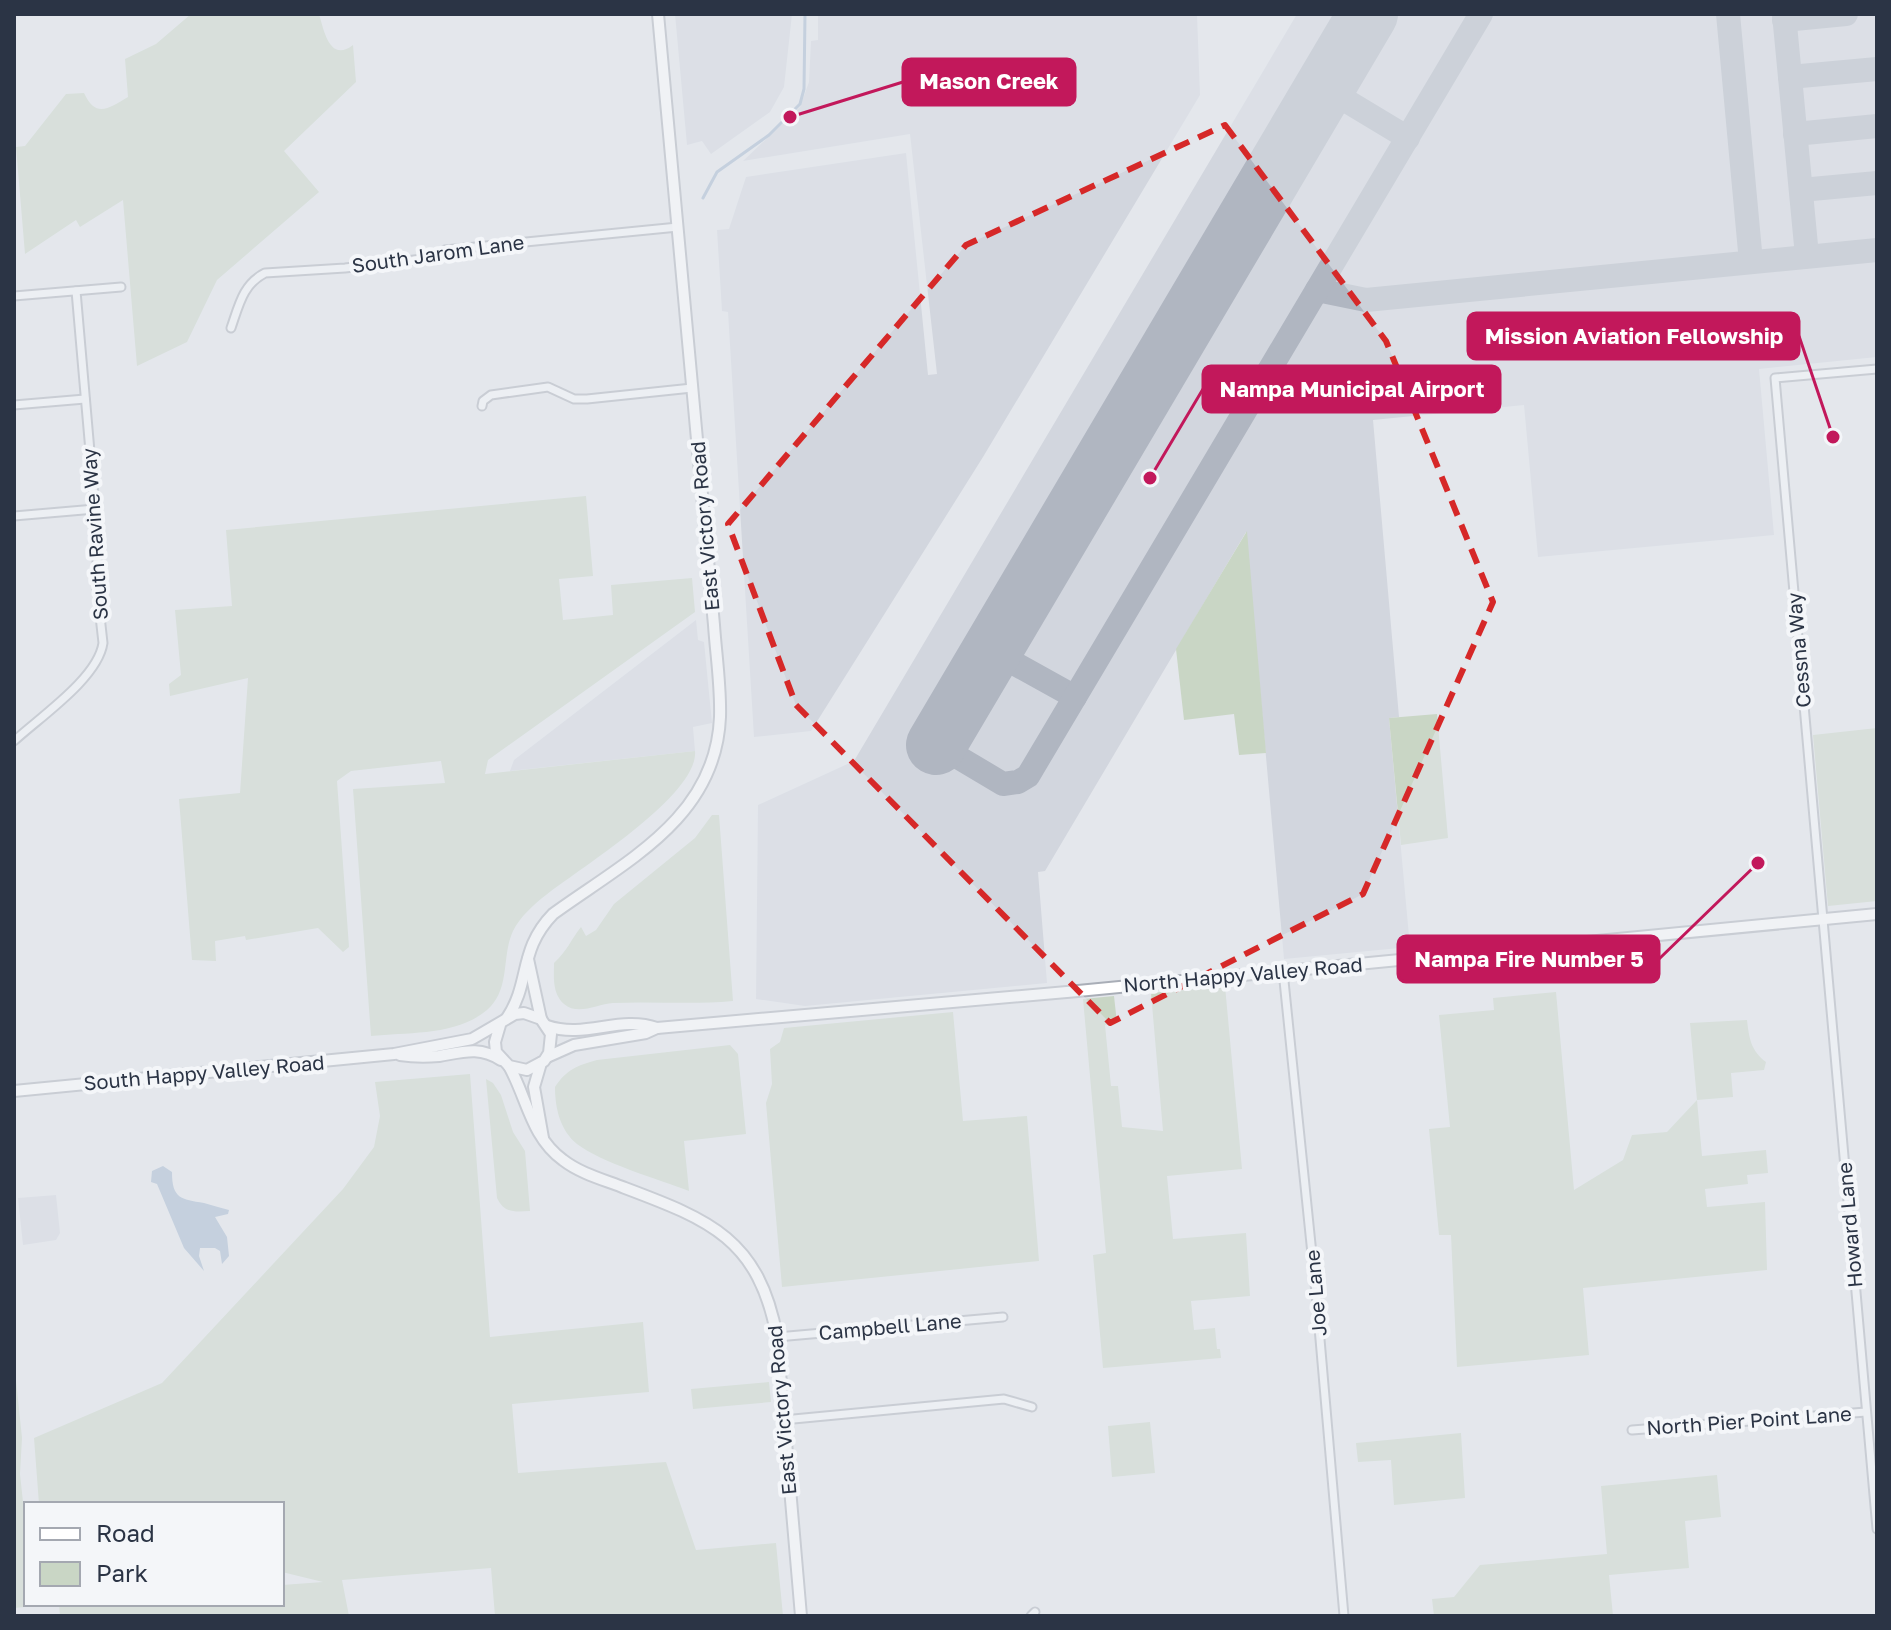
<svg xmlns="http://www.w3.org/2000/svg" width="1891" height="1630" viewBox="0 0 1891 1630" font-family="'Golos Text',sans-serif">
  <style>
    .built { fill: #d2d6de }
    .green { fill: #c9d6c5 }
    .water { fill: #9fb4cc }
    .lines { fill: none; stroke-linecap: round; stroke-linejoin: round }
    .stream { stroke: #9fb4cc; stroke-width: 3 }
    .taxiway { stroke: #b0b6c1; stroke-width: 24 }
    .runway { stroke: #b0b6c1; stroke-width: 60 }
    .street-casing { stroke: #a9aeb7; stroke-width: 11 }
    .secondary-casing { stroke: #a9aeb7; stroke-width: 14 }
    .street { stroke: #f7f8fa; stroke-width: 7 }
    .secondary { stroke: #fff; stroke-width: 10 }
    .marked { fill: none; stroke: #d62828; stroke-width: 6; stroke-dasharray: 16 10; stroke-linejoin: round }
    .labels { text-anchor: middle; stroke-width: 8; stroke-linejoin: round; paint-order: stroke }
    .street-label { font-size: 20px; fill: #2b3445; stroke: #f4f6f9 }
    .leader { fill: none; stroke: #c2185b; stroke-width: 3 }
    .callout-dot { fill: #c2185b; stroke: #f4f6f9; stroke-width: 3 }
    .callout { fill: #c2185b; stroke: #c2185b; stroke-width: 3 }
    .callout-label { font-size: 22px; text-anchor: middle; font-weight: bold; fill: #fff }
  </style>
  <rect width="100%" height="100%" fill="#e4e7ec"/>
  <g class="built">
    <polygon points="675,14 792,14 784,87 770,112 711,154 702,141 687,145"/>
    <polygon points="818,14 1197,14 1200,95 983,457 811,731 754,737 728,312 722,311 717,230 729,229 746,177 906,153 928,375 937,374 910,134 743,161 800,107 809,82 811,41 818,40"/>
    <polygon points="1297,14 1877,14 1877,357 1759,369 1774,535 1538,557 1524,405 1373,420 1399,717 1389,718 1410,947 1284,959 1246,532 1045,871 1038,872 1047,983 805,1006 756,999 758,805 854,761"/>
    <polygon points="696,620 698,640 704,642 712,723 693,727 695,751 510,771 514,760"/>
    <polygon points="56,1195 60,1233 56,1240 23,1245 18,1198"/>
  </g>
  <g class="green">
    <path d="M191 14H319C324 31 330 63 353 45L356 82 284 151 319 192 217 280 187 342 137 366 123 200 80 227 76 220 25 254 16 147 25 146 66 94 84 93C96 119 109 108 128 97L125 59 156 44Z"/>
    <path d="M586 496 593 576 559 579 563 620 613 615 611 585 692 578 695 612 488 760 485 774 695 751C699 795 579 869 546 895 534 904 520 917 513 931 501 957 511 989 487 1010 456 1036 409 1032 371 1036L353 789 445 783 441 761 351 771 337 781 349 947 343 952 318 928 246 940 245 936 215 941 216 961 192 960 179 799 240 793 248 678 170 696 169 684 181 675 175 610 232 606 226 530Z"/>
    <polygon points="1247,531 1266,753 1239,755 1234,714 1184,720 1176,649"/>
    <polygon points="1437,714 1448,838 1401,845 1389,718"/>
    <polygon points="1877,728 1877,901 1828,906 1813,735"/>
    <path d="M712 815H719L733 1001C691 1005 654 1001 613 1003 597 1004 578 1016 564 1004 552 993 554 977 554 963 568 950 570 941 581 927L586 936 596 930 614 904 695 838Z"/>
    <polygon points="1225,986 1242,1169 1167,1176 1173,1239 1246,1233 1250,1296 1191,1301 1194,1330 1215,1328 1217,1349 1220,1349 1221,1358 1103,1368 1093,1255 1106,1253 1083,999 1114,996 1117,1023 1105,1025 1111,1086 1118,1086 1122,1127 1163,1131 1151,993"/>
    <path d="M1556 992 1574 1190 1623 1160 1632 1135 1667 1132 1697 1100 1690 1023 1747 1020C1749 1038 1751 1051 1766 1062L1764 1070 1731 1073 1733 1097 1697 1100 1702 1156 1766 1150 1768 1173 1747 1175 1748 1184 1705 1189 1707 1207 1765 1202 1767 1270 1583 1288 1589 1355 1457 1367 1451 1235H1439L1429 1129 1450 1127 1439 1015 1494 1010 1493 998Z"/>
    <polygon points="953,1012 963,1121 1027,1116 1039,1261 782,1287 766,1103 772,1084 770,1049 780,1042 784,1028"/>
    <path d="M730 1045 738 1054 746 1134 684 1141 689 1191C660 1180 600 1162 577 1144 560 1130 555 1108 555 1087 566 1070 578 1065 597 1060Z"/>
    <polygon points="470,1074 490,1337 643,1322 649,1392 512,1404 518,1473 666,1462 696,1550 776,1543 783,1616 495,1616 491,1568 342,1580 349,1616 60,1616 59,1604 282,1604 282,1585 323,1582 282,1572 282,1504 39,1504 34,1438 162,1383 343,1189 374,1147 380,1116 375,1082"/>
    <path d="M486 1079 493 1083 501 1095 513 1132 525 1151 530 1211C514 1212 504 1213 497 1198Z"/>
    <polygon points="14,1361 22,1438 20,1474 26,1530 26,1604 36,1606 14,1608"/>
    <polygon points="769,1382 771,1402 693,1409 691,1389"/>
    <polygon points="1150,1422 1155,1473 1112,1477 1108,1426"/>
    <polygon points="1461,1433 1465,1498 1394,1505 1391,1460 1358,1462 1356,1443"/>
    <polygon points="1717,1475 1721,1517 1685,1521 1689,1568 1609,1575 1613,1616 1434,1616 1432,1599 1454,1597 1480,1565 1607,1554 1601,1486"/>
  </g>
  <path class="water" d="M163 1166 172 1172C172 1199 181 1199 204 1203 212 1205 220 1208 229 1210L228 1214 215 1217 227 1237 229 1256 222 1264 220 1251 215 1248H200L199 1256 204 1271 184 1248 157 1184 151 1182 152 1171Z"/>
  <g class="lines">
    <polyline class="stream" points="703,198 717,172 769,135 800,104 804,89 805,14"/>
    <g class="taxiway">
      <polyline points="1728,14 1751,262"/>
      <polyline points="1784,14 1807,256"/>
      <polyline points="1784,20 1846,14"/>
      <polyline points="1790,77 1877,69"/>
      <polyline points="1325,88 1408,138"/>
      <polyline points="1795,134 1877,126"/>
      <polyline points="1801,190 1877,183"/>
      <polyline points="1317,290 1366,300 1877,250"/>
      <polyline points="992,651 1075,697"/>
      <polyline points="942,735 956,756 1003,784 1018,782 1028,776 1481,14"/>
    </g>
    <polyline class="runway" points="936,745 1368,14"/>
    <defs>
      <g id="street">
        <polyline points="14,296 121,287"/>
        <path d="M231 328C239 305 243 284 265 273L345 268 431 258 445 250 678 227"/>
        <polyline points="1877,369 1775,378 1877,1529"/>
        <polyline points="14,405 85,399"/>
        <polyline points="482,406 483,401 491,395 548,387 574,399 587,399 692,388"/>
        <polyline points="14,516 95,509"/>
        <path d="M14 741C40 717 98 678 103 643L96 580 98 543 76 291"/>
        <polyline points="1283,971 1316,1293 1344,1616"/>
        <polyline points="777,1337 1003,1317"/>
        <polyline points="783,1420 1004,1399 1032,1407"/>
        <polyline points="1632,1430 1866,1412"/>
        <polyline points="1031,1616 1035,1612"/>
      </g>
      <g id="secondary">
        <polyline points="528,959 541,1019"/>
        <path d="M507 1018C531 982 518 950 553 914 626 861 716 818 720 717 721 686 716 655 714 625L658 14"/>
        <path d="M547 1026C586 1039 619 1015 657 1028"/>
        <path d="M400 1055C413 1057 426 1057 439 1056 463 1052 479 1046 501 1060"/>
        <polyline points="547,1057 574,1045 646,1033 657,1028 1078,991 1877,914"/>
        <polyline points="541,1063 534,1087 543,1138"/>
        <path d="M509 1066C527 1098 531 1137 563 1160 581 1174 605 1180 625 1188 710 1220 759 1239 777 1337L801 1616"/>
        <polyline points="14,1091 394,1054 472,1039 515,1014 524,1013 541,1019 551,1034 549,1053 544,1061 527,1070 509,1066 496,1052 495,1042 500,1025"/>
      </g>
    </defs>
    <use href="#street" class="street-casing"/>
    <use href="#secondary" class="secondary-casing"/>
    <use href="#street" class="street"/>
    <use href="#secondary" class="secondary"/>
  </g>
  <path d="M0 0H1891V1630H0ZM1225 125 1386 341 1493 602 1363 894 1110 1023 796 705 728 524 966 245Z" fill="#e4e7ec" fill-opacity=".55" fill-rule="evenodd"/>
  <path class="marked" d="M1225 125 1386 341 1493 602 1363 894 1110 1023 796 705 728 524 966 245Z"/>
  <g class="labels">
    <g class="street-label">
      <text transform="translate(438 254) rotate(-8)" y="7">South Jarom Lane</text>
      <text transform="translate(705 526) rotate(-95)" y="7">East Victory Road</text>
      <text transform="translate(95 534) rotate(-94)" y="7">South Ravine Way</text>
      <text transform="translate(1799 650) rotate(-95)" y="7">Cessna Way</text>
      <text transform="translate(1243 975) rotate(-5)" y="7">North Happy Valley Road</text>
      <text transform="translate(204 1073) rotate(-5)" y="7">South Happy Valley Road</text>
      <text transform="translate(1850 1225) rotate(-95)" y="7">Howard Lane</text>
      <text transform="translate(1316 1293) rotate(-95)" y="7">Joe Lane</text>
      <text transform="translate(890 1327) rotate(-5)" y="7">Campbell Lane</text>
      <text transform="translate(782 1410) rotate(-95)" y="7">East Victory Road</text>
      <text transform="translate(1749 1421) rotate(-4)" y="7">North Pier Point Lane</text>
    </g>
  </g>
  <path class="leader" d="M790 117L903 82M1833 437L1799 336M1150 478L1203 389M1758 863L1659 959"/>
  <g class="callout-dot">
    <circle cx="790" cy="117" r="8"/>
    <circle cx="1833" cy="437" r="8"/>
    <circle cx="1150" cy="478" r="8"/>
    <circle cx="1758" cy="863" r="8"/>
  </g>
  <g class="callout">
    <rect x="903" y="59" width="172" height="46" rx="8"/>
    <rect x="1468" y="313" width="331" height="46" rx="8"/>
    <rect x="1203" y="366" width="297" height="46" rx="8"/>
    <rect x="1398" y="936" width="261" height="46" rx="8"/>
  </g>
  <g class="callout-label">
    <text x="989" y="89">Mason Creek</text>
    <text x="1634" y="344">Mission Aviation Fellowship</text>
    <text x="1352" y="397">Nampa Municipal Airport</text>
    <text x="1529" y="967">Nampa Fire Number 5</text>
  </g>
  <rect width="1891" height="1630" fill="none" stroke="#2b3445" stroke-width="32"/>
  <rect x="24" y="1502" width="260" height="104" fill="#f4f6f9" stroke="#a4a8b1" stroke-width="2"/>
  <rect x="40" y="1528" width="40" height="12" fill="#ffffff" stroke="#a4a8b1" stroke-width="2"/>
  <text x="96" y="1542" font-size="24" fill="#2b3445">Road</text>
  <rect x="40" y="1562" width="40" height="24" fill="#c9d6c5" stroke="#a4a8b1" stroke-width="2"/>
  <text x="96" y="1582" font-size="24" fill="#2b3445">Park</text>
</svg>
